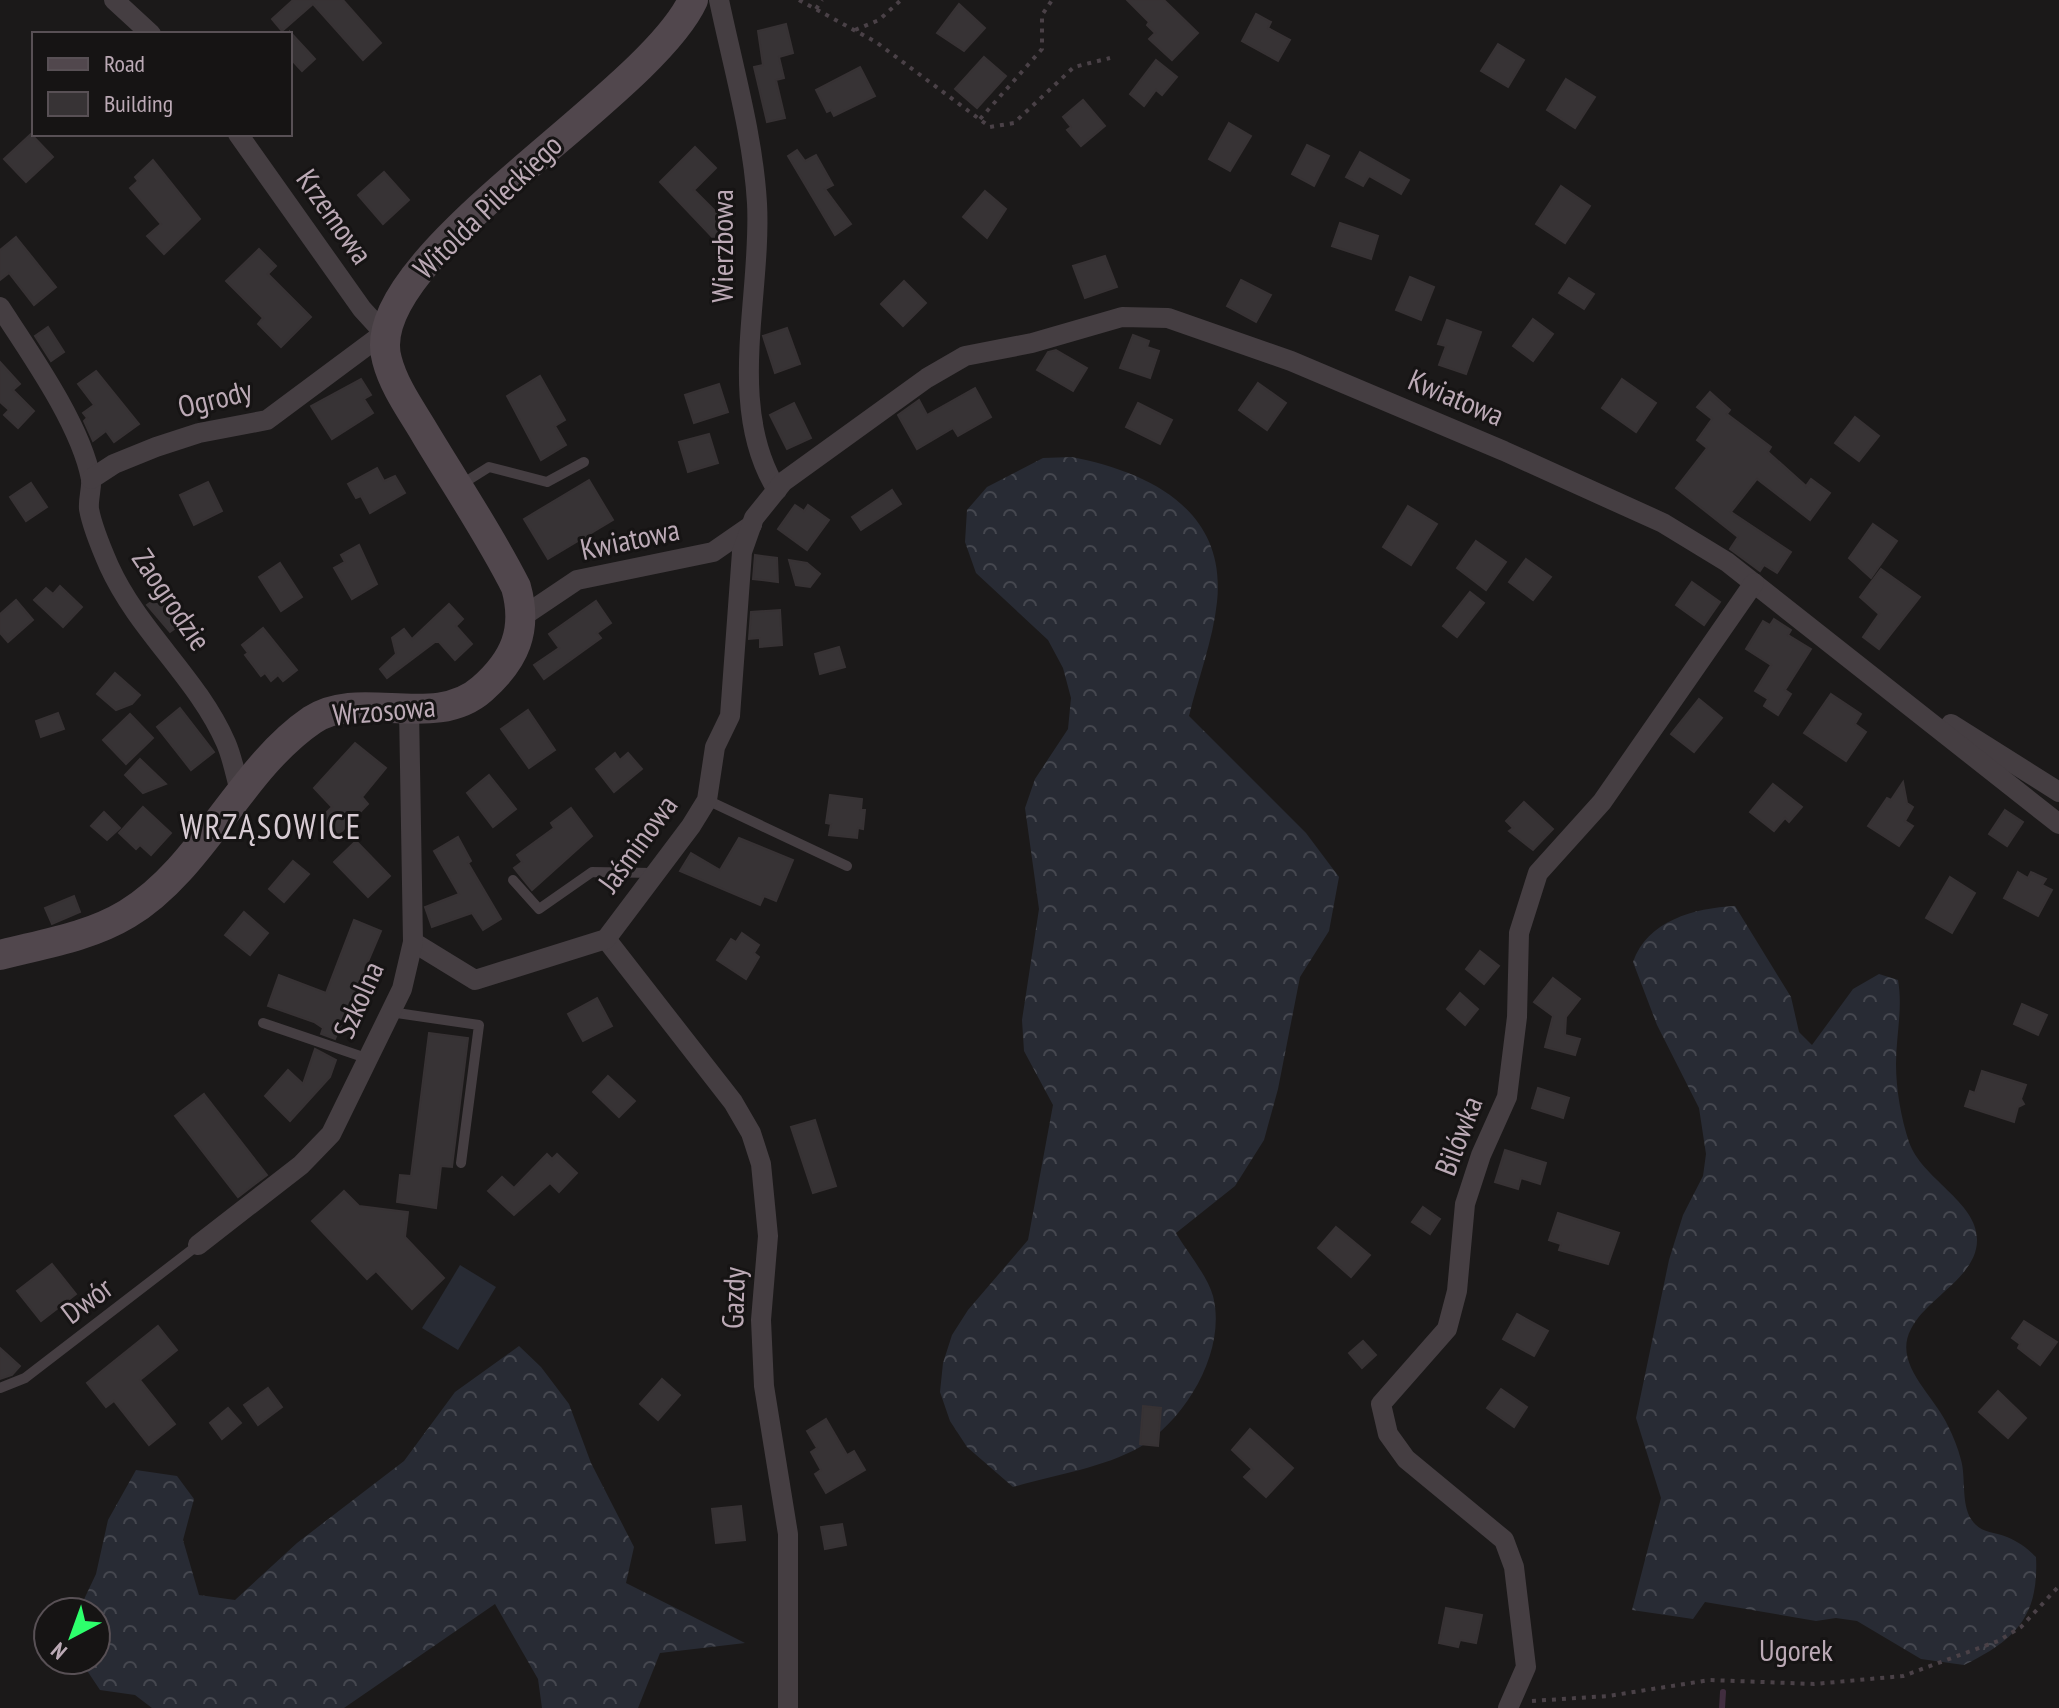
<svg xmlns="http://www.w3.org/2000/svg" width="2059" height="1708" viewBox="0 0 2059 1708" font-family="'PT Sans Narrow',sans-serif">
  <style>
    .green { fill: #282b34 }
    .forest { fill: url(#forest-crowns) }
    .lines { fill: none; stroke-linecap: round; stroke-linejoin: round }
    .stream { stroke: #412d3f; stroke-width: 6 }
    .building { fill: #373335; stroke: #373234; stroke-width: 2 }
    .path { stroke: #4a4147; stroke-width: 4; stroke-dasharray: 4 6; stroke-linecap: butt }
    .lane { stroke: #453e42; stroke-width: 10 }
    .street { stroke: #453e42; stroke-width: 20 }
    .secondary { stroke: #51474d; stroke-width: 30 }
    .labels { text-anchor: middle; stroke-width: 6; stroke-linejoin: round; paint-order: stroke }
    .street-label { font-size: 30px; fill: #bcaab6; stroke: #161414 }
    .quarter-label { font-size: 34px; letter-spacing: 2px; fill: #d7cbd3; stroke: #161414 }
  </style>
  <defs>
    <pattern id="forest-crowns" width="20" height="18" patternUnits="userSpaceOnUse" patternTransform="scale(2)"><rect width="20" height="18" fill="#282b34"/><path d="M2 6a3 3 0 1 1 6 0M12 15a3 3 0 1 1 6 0" fill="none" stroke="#45474f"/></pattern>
  </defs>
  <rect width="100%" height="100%" fill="#1b1919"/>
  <polygon class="green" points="460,1265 496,1287 458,1350 422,1328"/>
  <g class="forest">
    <path d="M1072 457C1148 472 1227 509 1217 602 1213 640 1198 679 1189 716L1306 833 1339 877 1329 931 1300 977 1278 1089 1264 1140 1235 1186 1176 1233C1187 1252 1207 1275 1213 1296 1227 1351 1186 1419 1140 1447 1103 1468 1054 1475 1013 1487L967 1447 950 1421 940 1392 943 1363 952 1335 968 1310 1028 1240 1053 1105 1024 1051 1022 1020 1039 909 1025 808 1035 779 1068 729 1071 698 1063 668 1048 640 976 573 965 542 967 510 987 487 1043 458Z"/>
    <path d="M1735 906 1791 997 1799 1032 1812 1045 1853 989 1879 974 1898 980C1903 1009 1896 1035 1896 1064 1896 1089 1901 1118 1909 1142 1921 1178 1977 1202 1977 1239 1978 1277 1927 1297 1911 1329 1892 1364 1935 1396 1948 1426 1953 1436 1958 1448 1961 1460 1966 1477 1961 1503 1971 1519 1981 1534 1992 1531 2007 1537 2019 1542 2027 1548 2036 1557 2039 1617 2015 1640 1964 1665L1921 1659 1857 1621 1836 1618 1816 1621 1705 1602 1693 1619 1632 1610 1661 1498 1636 1418 1669 1260 1683 1215 1703 1176 1706 1154 1699 1108 1657 1025 1633 962C1647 921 1694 908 1735 906Z"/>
    <polygon points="519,1346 541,1367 569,1404 591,1463 634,1547 626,1583 745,1643 660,1653 638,1708 542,1708 538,1679 495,1604 344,1708 152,1708 135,1695 100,1690 80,1660 96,1660 96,1612 78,1612 96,1574 108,1520 136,1470 177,1476 194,1499 183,1540 199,1595 235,1600 297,1543 404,1461 455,1392"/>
  </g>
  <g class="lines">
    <polyline class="stream" points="1722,1708 1723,1692"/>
  </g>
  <g class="building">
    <polygon points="293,0 343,0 381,43 363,60 313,4 282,31 272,19"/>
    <polygon points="1127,0 1164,0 1198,33 1172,60 1149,39 1155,33 1147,25 1149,22"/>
    <polygon points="959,4 985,28 964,51 937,33"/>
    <polygon points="1256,14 1271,22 1268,28 1290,40 1278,61 1242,41"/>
    <polygon points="786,24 793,53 779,57 784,78 776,80 785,118 767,122 754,67 763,65 758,31"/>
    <polygon points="290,32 315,59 302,71 290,58"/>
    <polygon points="1498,44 1524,60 1508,87 1481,71"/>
    <polygon points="984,57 1006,76 977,108 955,89"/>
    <polygon points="1156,60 1177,77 1162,95 1156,90 1144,106 1130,94"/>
    <polygon points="860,67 875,96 834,116 831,110 827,112 816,90"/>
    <polygon points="1566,79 1595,97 1575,128 1547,110"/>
    <polygon points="1083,100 1105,126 1081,146 1067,130 1071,127 1063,117"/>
    <polygon points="1229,123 1251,136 1230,171 1209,159"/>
    <polygon points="31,134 53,157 26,182 4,159"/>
    <polygon points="1307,145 1329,156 1314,186 1292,174"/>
    <polygon points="695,147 716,168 694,190 733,229 718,243 660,182"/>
    <polygon points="797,150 805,161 816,155 833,185 825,189 851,224 835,235 788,156"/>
    <polygon points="1360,152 1409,180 1401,194 1369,176 1363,186 1346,177"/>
    <polygon points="153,160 200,219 164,254 147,236 161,224 130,188 138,181 135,177"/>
    <polygon points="384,172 409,200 383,224 358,195"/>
    <polygon points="1561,186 1590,206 1565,243 1536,224"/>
    <polygon points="985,191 1006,209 987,238 963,217"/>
    <polygon points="1340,223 1378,236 1371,259 1332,246"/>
    <polygon points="16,237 56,287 34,305 9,273 0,280 0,250"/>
    <polygon points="259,249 276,266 268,274 311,317 281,347 258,324 263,318 226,281"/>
    <polygon points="1105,256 1117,287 1085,298 1073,266"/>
    <polygon points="1410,277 1434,287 1421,320 1396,310"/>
    <polygon points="1569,278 1594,294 1584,309 1559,293"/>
    <polygon points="1241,280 1271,295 1256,322 1227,306"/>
    <polygon points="904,281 926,303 903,326 881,304"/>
    <polygon points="1533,319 1553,334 1533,361 1513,346"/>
    <polygon points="1447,320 1481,332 1466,374 1439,365 1446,346 1438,344"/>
    <polygon points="48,327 64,352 51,361 35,336"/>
    <polygon points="787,328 800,364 775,373 763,336"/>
    <polygon points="1133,335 1149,341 1147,347 1159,351 1150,378 1120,368"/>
    <polygon points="1056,350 1087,368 1073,391 1037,370 1048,352"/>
    <polygon points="0,362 20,384 13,390 34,411 18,428 4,415 9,410 0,402"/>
    <polygon points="96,371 139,424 114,442 106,431 93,441 84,421 87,418 83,413 94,405 78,384"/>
    <polygon points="540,376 565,420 555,426 566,445 541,460 507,396"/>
    <polygon points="361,379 371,395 364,399 373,413 332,439 311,406"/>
    <polygon points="1622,379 1656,403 1636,432 1602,408"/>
    <polygon points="1258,383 1286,403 1267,430 1239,410"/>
    <polygon points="719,384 728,412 694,423 685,395"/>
    <polygon points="975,388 991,417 958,436 953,428 917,449 898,415 919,400 927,415"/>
    <polygon points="1710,392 1730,410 1727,414 1771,447 1768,452 1806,486 1811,479 1830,493 1810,520 1757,479 1731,512 1791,552 1777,573 1764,565 1760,571 1730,549 1738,537 1676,488 1707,448 1697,440 1712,419 1697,407"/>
    <polygon points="794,403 811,438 787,449 770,415"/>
    <polygon points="1138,403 1172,420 1160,444 1126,427"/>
    <polygon points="1855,417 1879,436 1859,461 1835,443"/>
    <polygon points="709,434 718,463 688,472 679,442"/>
    <polygon points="377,468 384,481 395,476 405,493 370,513 361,496 356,498 348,484"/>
    <polygon points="589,480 613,520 548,559 524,519"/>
    <polygon points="208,482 222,511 194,525 180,495"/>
    <polygon points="31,483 47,507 26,521 10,497"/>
    <polygon points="892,490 901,504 861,530 852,517"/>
    <polygon points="795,505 804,511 808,505 829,520 807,550 778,529"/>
    <polygon points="1408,506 1437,524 1411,565 1383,547"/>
    <polygon points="1873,524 1897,541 1871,578 1849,558"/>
    <polygon points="1476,541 1506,562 1486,590 1457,568"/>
    <polygon points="359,545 377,584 352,599 334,568 345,562 341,555"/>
    <polygon points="755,555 777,558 778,582 753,579"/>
    <polygon points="1526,559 1551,577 1533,600 1509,582"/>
    <polygon points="789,560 807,563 820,574 810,587 796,585"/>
    <polygon points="280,563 302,597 281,611 259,577"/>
    <polygon points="1881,569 1920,597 1879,649 1863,637 1879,614 1860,597"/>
    <polygon points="1692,582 1720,602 1704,625 1676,605"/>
    <polygon points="60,586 82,607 63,627 34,600 46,588 53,594"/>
    <polygon points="167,591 188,619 170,632 147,605"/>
    <polygon points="1470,592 1484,603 1457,637 1443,626"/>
    <polygon points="16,600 33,620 8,642 0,633 0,614"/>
    <polygon points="596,601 611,623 597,633 601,638 544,679 534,665 559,648 549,634"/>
    <polygon points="449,604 463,619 456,626 472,644 455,660 439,642 435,642 387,678 380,669 396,654 392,638 404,629 412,639"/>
    <polygon points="780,610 782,645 760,647 760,638 749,639 751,612"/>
    <polygon points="1774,619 1791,630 1788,635 1811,649 1785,690 1791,694 1778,715 1764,706 1768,699 1755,691 1771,665 1746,649 1763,621 1770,625"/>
    <polygon points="263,628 297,670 283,681 278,675 271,681 265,673 261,676 245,655 248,653 242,645"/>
    <polygon points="839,647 845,667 820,674 815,654"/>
    <polygon points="115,673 140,695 132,704 116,710 97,694"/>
    <polygon points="1831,694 1861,714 1855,724 1866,732 1846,761 1804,733"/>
    <polygon points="1699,699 1722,718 1694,752 1671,734"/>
    <polygon points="180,708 214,752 191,770 157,727"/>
    <polygon points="528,710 555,750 529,768 501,729"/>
    <polygon points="58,713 64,729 41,737 36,721"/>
    <polygon points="130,714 153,738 126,764 103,740"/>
    <polygon points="355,743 386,768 362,797 368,804 337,836 320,819 332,807 314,788"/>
    <polygon points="615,753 620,760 628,753 642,769 614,792 596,769"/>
    <polygon points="140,759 166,784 143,793 125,775"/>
    <polygon points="489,775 516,809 493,827 467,793"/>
    <polygon points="1903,782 1907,803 1913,807 1905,821 1913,826 1899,846 1868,826 1887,798 1891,800"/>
    <polygon points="1773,784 1802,807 1789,822 1785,818 1774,831 1750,812"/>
    <polygon points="830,795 862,799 861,810 865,810 863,829 858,828 857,838 829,835 831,824 826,823"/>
    <polygon points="1524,802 1553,829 1533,850 1509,831 1513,828 1506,821"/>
    <polygon points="143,807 171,833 151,855 140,845 136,849 119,833"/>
    <polygon points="571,808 592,836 532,890 514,868 522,862 517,855 554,828 551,823"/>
    <polygon points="2005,810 2023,822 2007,846 1989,834"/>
    <polygon points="104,812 120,828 107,840 91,826"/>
    <polygon points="458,837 471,861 468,863 501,919 483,930 472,913 432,927 425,907 459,894 434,851"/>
    <polygon points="739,838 793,860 776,901 764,896 760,905 680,871 691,853 720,870"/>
    <polygon points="356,841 390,876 368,897 334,862"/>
    <polygon points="293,861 309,874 284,902 269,889"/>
    <polygon points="2018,872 2028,878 2031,872 2046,879 2042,885 2052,890 2038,916 2004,898"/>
    <polygon points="1950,877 1975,893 1952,933 1926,918"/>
    <polygon points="74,896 80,912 52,924 45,908"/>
    <polygon points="244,912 268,933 250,955 225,935"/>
    <polygon points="354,920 381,931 335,1039 321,1034 323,1028 314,1022 268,1006 279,975 326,993"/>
    <polygon points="742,933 759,945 754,953 759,957 746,979 717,960 731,939 736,942"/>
    <polygon points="1480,951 1499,966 1484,984 1466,969"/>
    <polygon points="1553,978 1580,999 1566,1017 1565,1035 1580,1039 1575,1055 1545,1047 1553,1016 1534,1002"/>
    <polygon points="1460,993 1478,1009 1465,1025 1447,1009"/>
    <polygon points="597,998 612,1026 583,1041 568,1014"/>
    <polygon points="2022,1004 2047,1015 2038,1035 2014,1024"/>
    <polygon points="429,1033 468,1038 452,1167 441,1166 436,1208 397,1202 400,1175 411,1176"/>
    <polygon points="315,1049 336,1060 330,1077 290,1121 265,1096 288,1070 303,1084"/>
    <polygon points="1982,1071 2026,1085 2021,1099 2024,1104 2018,1107 2014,1122 1965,1106 1970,1091 1975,1093"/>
    <polygon points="608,1076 635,1101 619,1117 593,1092"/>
    <polygon points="1538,1088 1569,1098 1563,1118 1532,1108"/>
    <polygon points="204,1094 267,1175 238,1197 175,1116"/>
    <polygon points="815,1120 836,1186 813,1193 791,1127"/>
    <polygon points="1505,1150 1546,1163 1540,1184 1521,1178 1518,1189 1495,1182"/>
    <polygon points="547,1154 552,1159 557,1154 577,1173 559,1192 550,1183 514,1215 488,1191 502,1177 514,1188"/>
    <polygon points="344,1191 359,1206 408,1212 405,1237 444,1278 412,1309 376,1271 367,1279 312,1221"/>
    <polygon points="1423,1207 1440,1219 1430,1234 1412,1222"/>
    <polygon points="1558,1213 1619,1233 1608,1264 1559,1250 1561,1244 1549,1240"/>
    <polygon points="1336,1227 1370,1255 1351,1277 1318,1248"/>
    <polygon points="52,1264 76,1294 41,1321 17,1291"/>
    <polygon points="1517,1314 1548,1331 1534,1356 1503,1339"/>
    <polygon points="2024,1321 2057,1342 2040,1365 2018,1348 2020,1344 2012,1338"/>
    <polygon points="158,1326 177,1350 140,1380 175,1424 149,1445 114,1401 106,1407 87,1383"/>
    <polygon points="1363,1341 1376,1355 1362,1368 1349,1353"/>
    <polygon points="0,1348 20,1366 12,1375 0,1379"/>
    <polygon points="662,1379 680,1395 658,1420 640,1404"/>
    <polygon points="268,1388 282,1407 258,1425 244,1405"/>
    <polygon points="1501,1389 1527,1407 1514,1427 1487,1408"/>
    <polygon points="1998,1391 2026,1418 2008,1438 1979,1412"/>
    <polygon points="1143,1406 1161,1408 1158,1446 1140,1444"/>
    <polygon points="228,1408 241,1423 222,1439 210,1423"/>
    <polygon points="826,1419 847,1455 854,1451 865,1470 826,1493 815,1474 821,1470 811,1452 817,1448 807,1431"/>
    <polygon points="1250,1429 1293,1468 1266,1497 1244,1477 1252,1469 1232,1450"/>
    <polygon points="741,1506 745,1540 716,1543 712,1509"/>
    <polygon points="842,1524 846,1545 825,1549 821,1527"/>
    <polygon points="1446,1608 1482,1615 1476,1643 1460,1640 1458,1647 1439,1643"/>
  </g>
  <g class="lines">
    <g class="path">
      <polyline points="799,0 876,42 990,127 1014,123 1074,67 1110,58"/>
      <polyline points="816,9 822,0"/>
      <polyline points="855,30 879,20 901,0"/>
      <polyline points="980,119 1042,49 1042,15 1052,0"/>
      <polyline points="1532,1701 1608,1696 1710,1680 1814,1684 1903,1676 1998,1641 2021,1627 2059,1586"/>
    </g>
    <g class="lane">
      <polyline points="462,484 489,467 547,482 584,462"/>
      <polyline points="707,800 847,866"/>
      <polyline points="513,880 539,909 592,872 654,873"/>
      <polyline points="390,1012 479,1025 461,1163"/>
      <polyline points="263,1023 366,1058"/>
      <polyline points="0,1388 25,1378 198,1245"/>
    </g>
    <g class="street">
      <polyline points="114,0 151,34"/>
      <path d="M719 0C733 67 753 135 757 203 762 296 725 406 777 490"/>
      <path d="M0 307C30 353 81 425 91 479 92 488 88 499 89 509 92 526 102 550 109 566 139 632 197 677 226 743 233 759 236 778 241 795"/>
      <polyline points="91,479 114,464 156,447 199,433 267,420 384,333 362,309 238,134"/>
      <polyline points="522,617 577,580 713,552 752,525"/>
      <polyline points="1951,724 2059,792"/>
      <polyline points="606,939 733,1102 751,1133 761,1164 768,1236 761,1320 764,1386 788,1534 788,1708"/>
      <polyline points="413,942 475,980 606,939 691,826 707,800 715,747 730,716 742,552 754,518 783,482 927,378 965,356 1032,343 1122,317 1168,318 1291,361 1504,451 1663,523 1727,562 2059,824"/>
      <polyline points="198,1245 301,1165 331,1134 402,989 413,942 409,709"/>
      <polyline points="1508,1708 1526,1667 1514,1567 1504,1540 1406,1459 1388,1434 1381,1404 1447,1329 1457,1291 1465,1204 1481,1155 1507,1097 1517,1017 1519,933 1538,873 1602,802 1754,583"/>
    </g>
    <path class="secondary" d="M0 955C43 944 89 937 127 914 202 869 240 769 312 720 359 688 435 731 482 689 515 660 528 630 516 587 490 535 456 485 426 435 412 411 394 387 387 360 358 259 648 98 693 0"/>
  </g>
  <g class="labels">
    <g class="street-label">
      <text transform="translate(488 207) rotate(-44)" y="10">Witolda Pileckiego</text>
      <text transform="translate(334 217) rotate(55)" y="10">Krzemowa</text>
      <text transform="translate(723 246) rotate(-90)" y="10">Wierzbowa</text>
      <text transform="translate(1456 398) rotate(23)" y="10">Kwiatowa</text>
      <text transform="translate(215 399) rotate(-14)" y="10">Ogrody</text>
      <text transform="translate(630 540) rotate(-12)" y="10">Kwiatowa</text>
      <text transform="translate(171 600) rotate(56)" y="10">Zaogrodzie</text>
      <text transform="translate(384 711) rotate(-5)" y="10">Wrzosowa</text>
      <text transform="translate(638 844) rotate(-54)" y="10">Jaśminowa</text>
      <text transform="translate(359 1000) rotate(-66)" y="10">Szkolna</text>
      <text transform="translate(1459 1136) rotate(-69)" y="10">Bilówka</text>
      <text transform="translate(734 1298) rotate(-88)" y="10">Gazdy</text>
      <text transform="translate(87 1301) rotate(-37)" y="10">Dwór</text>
      <text x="1796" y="1661">Ugorek</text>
    </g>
    <g class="quarter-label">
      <text x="271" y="839">WRZĄSOWICE</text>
    </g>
  </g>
  <rect x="32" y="32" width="260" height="104" fill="#161414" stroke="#585055" stroke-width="2"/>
  <rect x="48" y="58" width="40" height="12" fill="#51474d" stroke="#585055" stroke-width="2"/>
  <text x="104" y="72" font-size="24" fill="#bcaab6">Road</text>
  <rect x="48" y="92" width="40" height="24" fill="#373335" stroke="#585055" stroke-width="2"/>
  <text x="104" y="112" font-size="24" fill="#bcaab6">Building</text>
  <g transform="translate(72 1636) rotate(221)"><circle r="38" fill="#161414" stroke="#585055" stroke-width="2"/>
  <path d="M0-6L14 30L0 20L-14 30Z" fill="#2dff6c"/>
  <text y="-12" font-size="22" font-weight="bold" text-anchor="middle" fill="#bcaab6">N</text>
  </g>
</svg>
